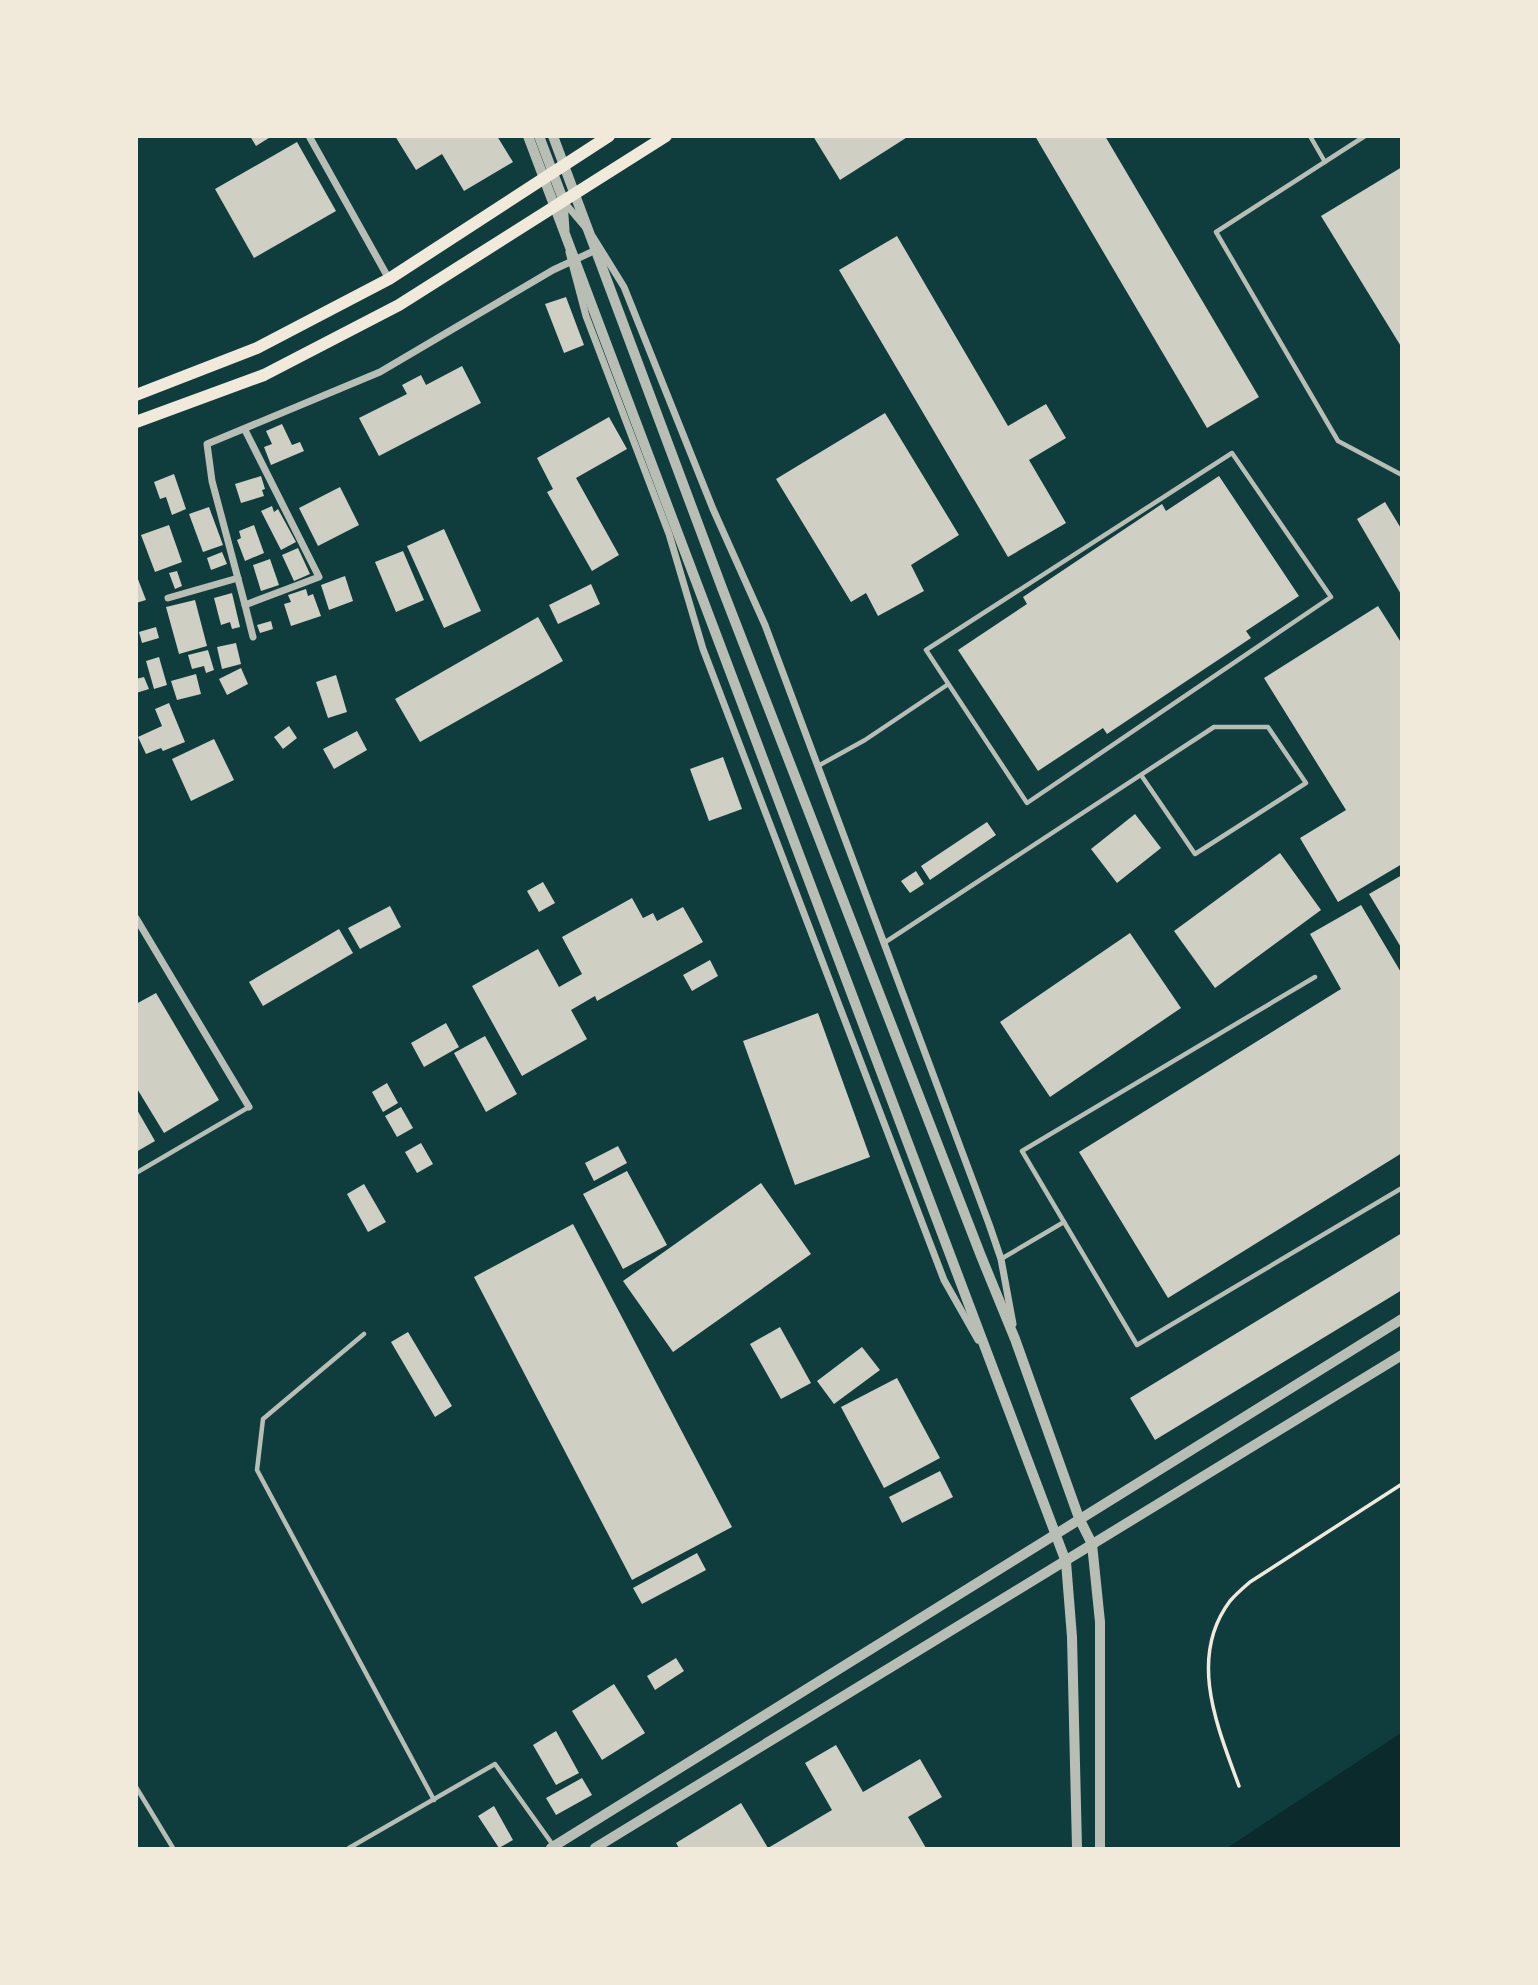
<svg xmlns="http://www.w3.org/2000/svg" width="1538" height="1985" viewBox="0 0 1538 1985" font-family="'Roboto Condensed',sans-serif">
  <style>
    .water { fill: #0a2a2b }
    .building { fill: #cfcfc3 }
    .lines { fill: none; stroke-linecap: round; stroke-linejoin: round }
    .path { stroke: #f1e9da; stroke-width: 3.5 }
    .service { stroke: #b8beb3; stroke-width: 4.5 }
    .minor { stroke: #b8beb3; stroke-width: 7 }
    .tertiary { stroke: #b8beb3; stroke-width: 10 }
    .primary { stroke: #f1e9da; stroke-width: 12 }
  </style>
  <rect width="100%" height="100%" fill="#0f3d3e"/>
  <polygon class="water" points="1401,1733 1401,1848 1227,1848"/>
  <g class="building">
    <polygon points="250,136 272,136 256,146"/>
    <polygon points="395,136 497,136 513,162 464,191 442,154 416,170"/>
    <polygon points="813,136 909,136 840,180"/>
    <polygon points="1035,136 1105,136 1259,397 1207,428"/>
    <polygon points="297,142 336,211 254,258 215,189"/>
    <polygon points="1402,167 1402,348 1321,216"/>
    <polygon points="897,236 1008,426 1046,404 1066,438 1029,460 1066,523 1008,557 839,270"/>
    <polygon points="566,297 584,345 564,353 545,304"/>
    <polygon points="462,366 481,403 379,456 359,418 407,394 402,385 421,375 426,385"/>
    <polygon points="885,413 959,535 911,565 924,591 878,616 866,593 851,602 776,479"/>
    <polygon points="609,417 627,449 576,478 619,555 592,571 547,492 553,489 537,458"/>
    <polygon points="282,424 292,445 300,442 304,451 271,465 264,447 272,444 266,431"/>
    <polygon points="174,474 186,509 172,515 166,497 160,499 154,482"/>
    <polygon points="261,476 265,489 262,490 264,496 241,503 235,484"/>
    <polygon points="1219,476 1299,596 1246,631 1251,638 1107,734 1103,728 1038,771 958,650 1027,604 1023,597 1162,504 1166,511"/>
    <polygon points="340,487 359,525 318,546 299,508"/>
    <polygon points="1385,502 1402,530 1402,596 1357,519"/>
    <polygon points="272,506 274,512 278,509 296,542 281,550 261,511"/>
    <polygon points="209,507 223,545 203,552 189,514"/>
    <polygon points="169,525 182,562 155,572 141,535"/>
    <polygon points="254,525 264,553 245,561 237,540 241,538 239,531"/>
    <polygon points="444,529 481,611 444,628 407,546"/>
    <polygon points="298,548 310,574 294,581 282,555"/>
    <polygon points="403,551 424,600 396,612 375,562"/>
    <polygon points="222,552 227,564 211,570 207,558"/>
    <polygon points="270,559 279,585 261,591 253,565"/>
    <polygon points="177,571 182,586 175,589 169,573"/>
    <polygon points="136,574 146,600 136,603"/>
    <polygon points="345,576 353,601 329,610 321,585"/>
    <polygon points="591,584 600,604 558,624 549,605"/>
    <polygon points="306,589 308,596 313,594 321,616 291,626 284,604 291,602 288,595"/>
    <polygon points="232,593 240,627 232,629 230,622 221,625 214,598"/>
    <polygon points="195,600 207,646 179,654 166,607"/>
    <polygon points="1378,606 1402,644 1402,864 1338,902 1300,838 1346,810 1264,678"/>
    <polygon points="538,617 563,661 420,742 395,699"/>
    <polygon points="271,621 273,629 260,633 257,625"/>
    <polygon points="156,627 159,638 142,643 139,632"/>
    <polygon points="236,643 241,664 222,669 217,647"/>
    <polygon points="208,650 214,670 206,673 204,666 192,669 188,655"/>
    <polygon points="159,657 167,685 154,689 146,661"/>
    <polygon points="241,668 248,684 227,695 219,679"/>
    <polygon points="196,674 201,694 177,700 171,681"/>
    <polygon points="336,675 347,712 328,718 316,682"/>
    <polygon points="144,677 149,689 136,693 136,679"/>
    <polygon points="169,703 185,742 163,751 161,748 146,754 138,737 162,726 155,709"/>
    <polygon points="289,726 297,738 283,749 274,737"/>
    <polygon points="357,731 367,750 334,769 323,749"/>
    <polygon points="214,739 234,780 191,801 172,759"/>
    <polygon points="723,757 742,809 709,821 690,769"/>
    <polygon points="1135,814 1161,848 1117,883 1091,849"/>
    <polygon points="987,822 996,835 930,880 921,866"/>
    <polygon points="1280,853 1321,910 1215,988 1174,931"/>
    <polygon points="916,871 924,884 910,893 901,881"/>
    <polygon points="1402,875 1402,949 1369,894"/>
    <polygon points="543,882 555,903 539,912 527,891"/>
    <polygon points="632,898 643,918 653,913 657,921 683,907 703,942 597,1001 595,996 571,1010 587,1039 522,1076 472,986 538,949 559,987 582,974 562,937"/>
    <polygon points="1361,905 1402,974 1402,1153 1168,1298 1079,1152 1341,989 1310,934"/>
    <polygon points="390,906 401,927 360,949 348,928"/>
    <polygon points="339,929 353,953 263,1006 249,982"/>
    <polygon points="1130,933 1181,1008 1050,1097 1000,1022"/>
    <polygon points="710,960 718,976 692,991 683,975"/>
    <polygon points="156,993 219,1100 164,1133 136,1087 136,1004"/>
    <polygon points="818,1013 870,1157 795,1185 743,1041"/>
    <polygon points="446,1023 459,1047 424,1067 411,1043"/>
    <polygon points="485,1036 517,1094 486,1112 454,1053"/>
    <polygon points="387,1083 398,1103 383,1112 372,1092"/>
    <polygon points="401,1107 413,1128 397,1137 385,1116"/>
    <polygon points="136,1108 155,1141 136,1152"/>
    <polygon points="421,1143 433,1164 417,1173 405,1152"/>
    <polygon points="618,1146 627,1163 594,1181 585,1163"/>
    <polygon points="627,1171 667,1245 623,1269 583,1194"/>
    <polygon points="761,1183 811,1254 673,1352 623,1281"/>
    <polygon points="364,1184 386,1222 368,1232 347,1194"/>
    <polygon points="573,1224 732,1527 632,1580 474,1277"/>
    <polygon points="1402,1233 1402,1290 1155,1440 1130,1398"/>
    <polygon points="780,1327 811,1383 781,1399 750,1344"/>
    <polygon points="408,1332 452,1406 435,1417 391,1342"/>
    <polygon points="862,1347 880,1370 834,1404 817,1381"/>
    <polygon points="897,1378 940,1458 884,1488 841,1407"/>
    <polygon points="940,1471 953,1497 902,1523 889,1497"/>
    <polygon points="697,1553 706,1570 642,1604 633,1588"/>
    <polygon points="676,1658 684,1671 655,1690 647,1676"/>
    <polygon points="614,1684 645,1733 602,1760 572,1711"/>
    <polygon points="556,1731 579,1773 556,1785 533,1745"/>
    <polygon points="836,1745 863,1792 920,1759 942,1797 908,1817 926,1848 679,1848 676,1843 741,1803 768,1848 832,1810 805,1763"/>
    <polygon points="582,1778 592,1795 556,1815 546,1798"/>
    <polygon points="494,1806 513,1840 499,1848 478,1816"/>
  </g>
  <g class="lines">
    <path class="path" d="M1239 1786C1218 1728 1187 1658 1230 1601 1236 1594 1243 1588 1250 1582L1402 1484"/>
    <g class="service">
      <polyline points="1310,136 1325,162"/>
      <polyline points="1365,136 1216,232 1338,441 1402,475"/>
      <polygon points="1232,453 1331,597 1027,803 926,650"/>
      <polyline points="818,766 865,740 947,685"/>
      <polyline points="884,943 1214,727 1268,727 1306,783 1195,854 1141,775"/>
      <polyline points="136,1173 249,1107"/>
      <polyline points="1064,1222 1022,1151 1315,977"/>
      <polyline points="1001,1259 1064,1222 1137,1345 1402,1188"/>
      <polyline points="364,1334 263,1419 257,1470 434,1800"/>
      <polyline points="136,1787 173,1848"/>
      <polyline points="349,1848 495,1764 553,1845"/>
    </g>
    <g class="minor">
      <polyline points="309,136 389,279"/>
      <polyline points="564,202 566,230"/>
      <polyline points="564,202 586,228"/>
      <polyline points="593,237 624,287 713,509 765,625 989,1224 1001,1259 1013,1324"/>
      <polyline points="569,252 586,316 669,534 703,649 944,1280 978,1340"/>
      <polyline points="245,430 319,577 245,605 212,481 207,444 380,372 553,270 598,249"/>
      <polyline points="168,598 238,578"/>
      <polyline points="245,605 253,637"/>
      <polyline points="136,918 249,1107"/>
    </g>
    <g class="tertiary">
      <polyline points="528,136 1066,1562 1072,1637 1077,1848"/>
      <polyline points="539,136 564,202"/>
      <polyline points="553,136 722,588 981,1256 1015,1339 1079,1518 1092,1544 1100,1622 1100,1848"/>
      <polyline points="551,1848 1402,1319"/>
      <polyline points="595,1848 1402,1355"/>
    </g>
    <g class="primary">
      <polyline points="136,395 257,348 389,279 609,136"/>
      <polyline points="136,422 264,375 399,305 666,136"/>
    </g>
  </g>
  <rect width="1538" height="1985" fill="none" stroke="#f1e9da" stroke-width="276"/>
</svg>
